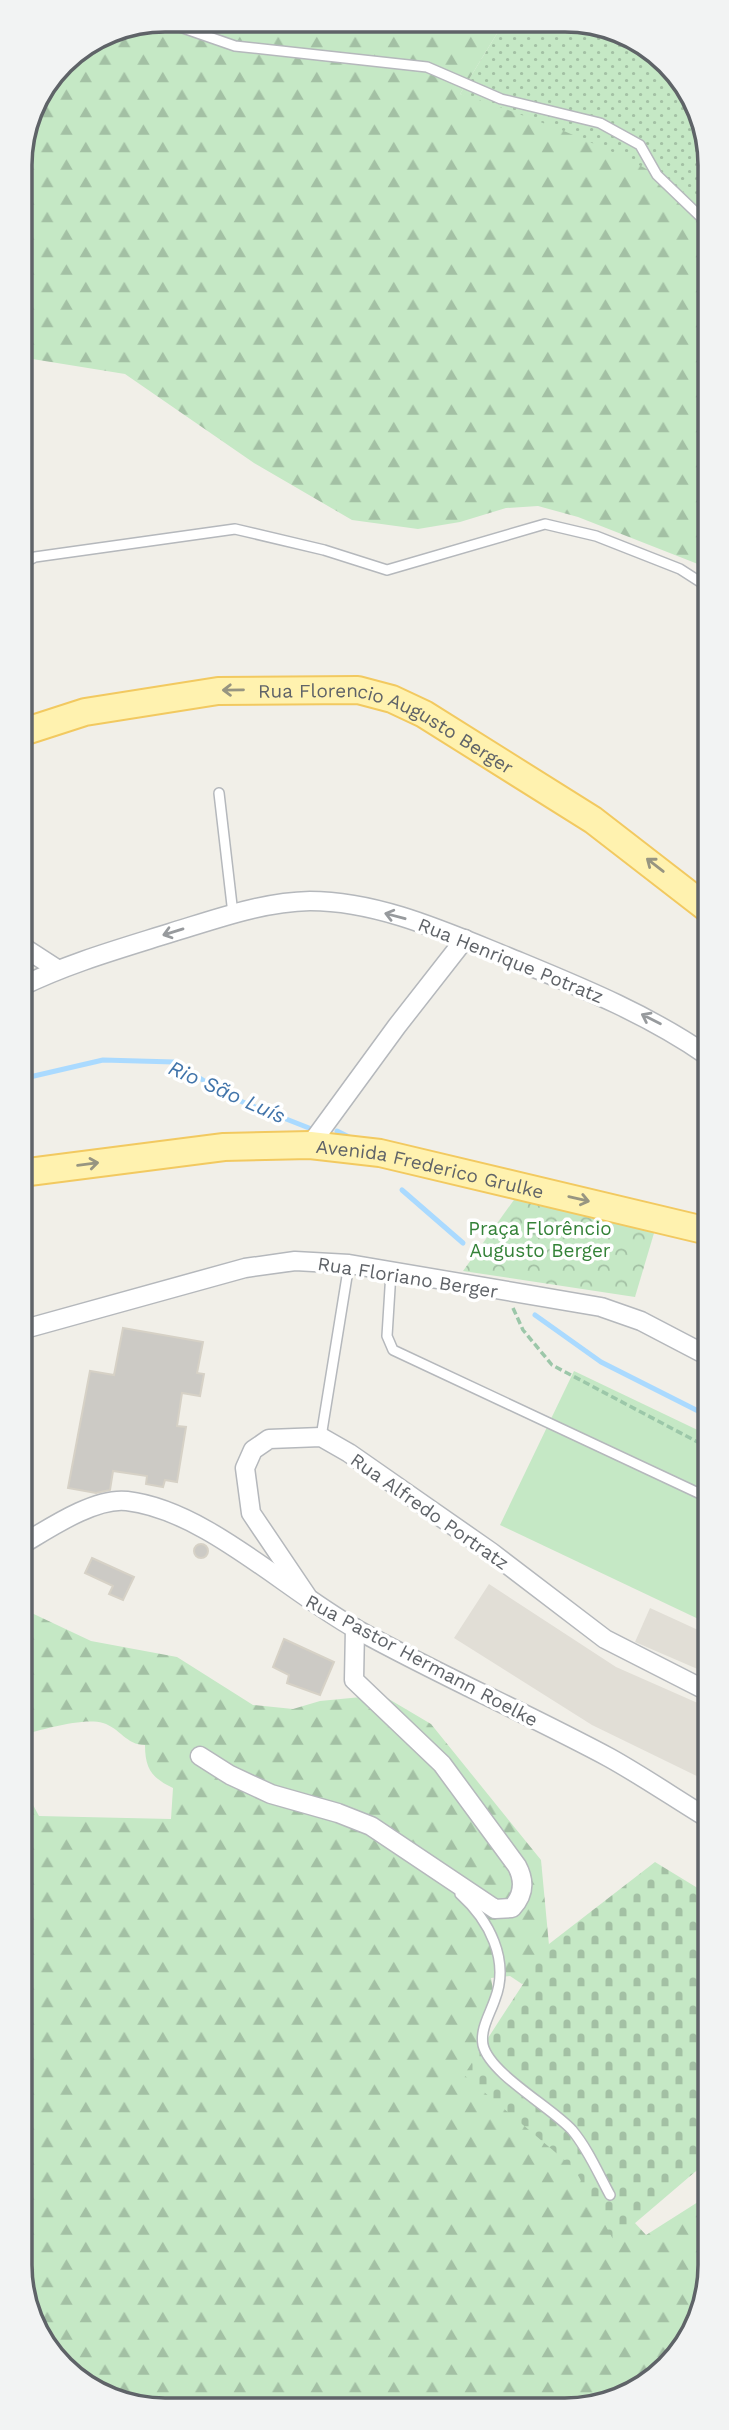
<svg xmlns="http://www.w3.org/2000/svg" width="729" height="2430" viewBox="0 0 729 2430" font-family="'Work Sans',sans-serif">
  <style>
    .education { fill: #e1ded6 }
    .grass { fill: url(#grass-dots) }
    .forest { fill: url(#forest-firs) }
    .cemetery { fill: url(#cemetery-stones) }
    .park { fill: url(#park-crowns) }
    .garden { fill: #c5e8c5 }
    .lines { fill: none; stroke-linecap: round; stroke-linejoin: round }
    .stream { stroke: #aadaff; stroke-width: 5 }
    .building { fill: #cccac5; stroke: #d6d1c6; stroke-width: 2 }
    .lane-casing { stroke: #b5b8bc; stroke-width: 12 }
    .street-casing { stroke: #b5b8bc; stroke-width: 21 }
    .primary-casing { stroke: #f2c960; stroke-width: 30 }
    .path { stroke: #9cc7a9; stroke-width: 3.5; stroke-dasharray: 7 3.5; stroke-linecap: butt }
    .lane { stroke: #fff; stroke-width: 9 }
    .street { stroke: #fff; stroke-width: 18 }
    .primary { stroke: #fff2af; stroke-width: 26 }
    .oneway { stroke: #979581 }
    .oneway2 { stroke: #979a9d }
    .labels { text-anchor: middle; stroke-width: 7; stroke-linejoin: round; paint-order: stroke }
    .street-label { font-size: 19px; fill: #5f6368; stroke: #fff }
    .park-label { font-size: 19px; fill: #348238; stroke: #fff }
    .water-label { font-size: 21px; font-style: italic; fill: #4174aa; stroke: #fff }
    .rim { fill: none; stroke: #5f6368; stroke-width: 3.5 }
  </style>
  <defs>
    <pattern id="grass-dots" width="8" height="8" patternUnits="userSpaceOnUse" patternTransform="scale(1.75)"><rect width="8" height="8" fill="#c5e8c5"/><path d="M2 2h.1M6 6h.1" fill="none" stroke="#a3c0a4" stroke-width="1.8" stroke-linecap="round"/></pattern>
    <pattern id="forest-firs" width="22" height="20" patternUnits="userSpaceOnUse" patternTransform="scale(1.75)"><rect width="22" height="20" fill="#c5e8c5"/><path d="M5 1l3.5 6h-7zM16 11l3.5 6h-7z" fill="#a3c0a4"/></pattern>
    <pattern id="cemetery-stones" width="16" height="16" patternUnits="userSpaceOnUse" patternTransform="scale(1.75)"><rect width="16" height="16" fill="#c5e8c5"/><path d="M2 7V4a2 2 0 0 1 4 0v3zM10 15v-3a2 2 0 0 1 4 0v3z" fill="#a3c0a4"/></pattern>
    <pattern id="park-crowns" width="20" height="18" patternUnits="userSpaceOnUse" patternTransform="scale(1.75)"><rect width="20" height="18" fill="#c5e8c5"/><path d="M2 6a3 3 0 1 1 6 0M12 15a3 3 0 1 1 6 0" fill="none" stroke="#a3c0a4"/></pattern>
  </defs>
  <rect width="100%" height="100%" fill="#f1efe8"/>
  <g class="education">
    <polygon points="489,1584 616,1667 709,1708 709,1782 592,1725 454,1638"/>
    <polygon points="650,1608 709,1635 709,1674 635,1642"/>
  </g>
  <polygon class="grass" points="504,22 593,22 667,62 707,137 707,215 703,208 460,94"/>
  <g class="forest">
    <path d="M165 19 504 22 460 94C513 110 681 170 707 215L708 568 578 517 538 506 506 508 460 522 418 529 352 520 254 463 125 374 20 357V156L30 109 62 62 109 30Z"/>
    <path d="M21 1608 91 1641 177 1657 253 1705 293 1709 320 1701 382 1695 431 1724 541 1860 550 1956 537 1978 522 1984 510 1976 491 1978 496 2009 481 2055 646 2235 709 2195V2274L673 2361 592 2408H136L62 2368 22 2293 21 1752 30 1758 33 1805 39 1816 171 1819 173 1788C152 1778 145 1769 145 1745 126 1745 120 1728 103 1723 83 1717 42 1730 21 1735Z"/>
  </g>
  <polygon class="cemetery" points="655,1862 709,1895 709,2160 614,2241 574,2168 464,2075 549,1944"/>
  <polygon class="park" points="521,1190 657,1223 635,1297 463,1271"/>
  <polygon class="garden" points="574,1371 708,1435 709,1624 500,1525"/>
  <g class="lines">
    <g class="stream">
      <polyline points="21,1079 103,1060 174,1062 230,1097 309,1128"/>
      <polyline points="337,1131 353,1139"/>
      <polyline points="402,1190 463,1243"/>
      <polyline points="535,1315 601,1362 708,1416"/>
    </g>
  </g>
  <g class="building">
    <polygon points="123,1328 203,1342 197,1373 204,1374 200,1396 182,1393 177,1426 186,1427 177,1482 165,1480 163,1487 146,1484 147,1476 113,1471 110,1490 96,1493 68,1488 90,1371 114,1375"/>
    <circle cx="201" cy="1551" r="7"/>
    <polygon points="92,1558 134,1577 123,1600 109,1594 113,1586 85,1573"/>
    <polygon points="284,1639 334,1662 320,1695 287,1683 289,1675 273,1667"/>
  </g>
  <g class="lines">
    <defs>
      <g id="lane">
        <polyline points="160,20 235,46 427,67 501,99 600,123 640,145 657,175 707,223"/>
        <polyline points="20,565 35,557 235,529 324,550 387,570 545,524 596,536 680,569 708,587"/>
        <polyline points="219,793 233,914"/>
        <polyline points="391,1272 387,1336 393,1350 709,1498"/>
        <polyline points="321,1437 349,1264"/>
        <path d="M460 1894C489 1920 510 1960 495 1999 490 2014 480 2029 483 2045 490 2074 551 2107 572 2130 588 2149 598 2173 610 2195"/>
      </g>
      <g id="street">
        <polyline points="20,945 57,969"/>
        <path d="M20 987C69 963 119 949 170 933 216 919 262 902 310 901 378 901 446 932 508 957 578 986 646 1013 708 1056"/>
        <polyline points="310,1145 397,1026 465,939"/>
        <polyline points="21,1330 245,1268 295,1261 349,1264 601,1307 641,1321 708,1356"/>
        <path d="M21 1545C48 1529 95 1497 127 1501 205 1510 286 1590 356 1629 439 1675 526 1713 610 1758 644 1777 676 1799 709 1819"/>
        <polyline points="307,1596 251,1513 245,1468 253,1450 269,1439 321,1437 349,1453 491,1552 605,1639 709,1692"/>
        <path d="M200 1756 230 1775 271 1794 338 1813 371 1826 495 1909 512 1908C524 1895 525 1881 517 1866L442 1764 354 1680 355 1628"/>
      </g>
      <g id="primary">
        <path id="s1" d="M20 733 85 712 218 691 358 690 392 699 424 714 593 820 708 909"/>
        <path id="s2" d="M21 1173 224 1147 310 1145 380 1153 708 1231"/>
      </g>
    </defs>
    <use href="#lane" class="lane-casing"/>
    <use href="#street" class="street-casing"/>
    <use href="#primary" class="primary-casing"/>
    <polyline class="path" points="513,1308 523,1330 552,1365 709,1448"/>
    <use href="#lane" class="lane"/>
    <use href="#street" class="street"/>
    <use href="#primary" class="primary"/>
  </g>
  <defs><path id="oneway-shaft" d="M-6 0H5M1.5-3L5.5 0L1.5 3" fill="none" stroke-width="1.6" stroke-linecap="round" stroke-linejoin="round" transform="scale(1.75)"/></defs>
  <g class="oneway">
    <use href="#oneway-shaft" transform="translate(233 690) rotate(179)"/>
    <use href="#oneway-shaft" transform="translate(655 865) rotate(-142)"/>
    <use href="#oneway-shaft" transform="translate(88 1164) rotate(-7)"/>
    <use href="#oneway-shaft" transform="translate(579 1199) rotate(13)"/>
  </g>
  <g class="oneway2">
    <use href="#oneway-shaft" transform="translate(395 916) rotate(-165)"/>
    <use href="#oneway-shaft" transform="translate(173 932) rotate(163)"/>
    <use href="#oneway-shaft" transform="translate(651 1019) rotate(-153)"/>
  </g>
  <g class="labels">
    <g class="street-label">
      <text dy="7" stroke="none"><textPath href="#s1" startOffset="380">Rua Florencio Augusto Berger</textPath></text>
      <text transform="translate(511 960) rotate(22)" y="7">Rua Henrique Potratz</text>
      <text dy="7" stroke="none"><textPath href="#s2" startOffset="413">Avenida Frederico Grulke</textPath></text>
      <text transform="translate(408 1277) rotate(9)" y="7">Rua Floriano Berger</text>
      <text transform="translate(430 1511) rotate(35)" y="7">Rua Alfredo Portratz</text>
      <text transform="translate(422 1660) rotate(28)" y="7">Rua Pastor Hermann Roelke</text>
    </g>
    <g class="park-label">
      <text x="540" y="1235">Praça Florêncio<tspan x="540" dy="22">Augusto Berger</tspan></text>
    </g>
    <g class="water-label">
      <text transform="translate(227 1092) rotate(24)" y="7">Rio São Luís</text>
    </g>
  </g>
  <path d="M0 0H729V2430H0ZM165 32H565A133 133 0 0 1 698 165V2265A133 133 0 0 1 565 2398H165A133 133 0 0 1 32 2265V165A133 133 0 0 1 165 32Z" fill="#f2f3f3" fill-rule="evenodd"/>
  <path class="rim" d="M165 32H565A133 133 0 0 1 698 165V2265A133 133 0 0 1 565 2398H165A133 133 0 0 1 32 2265V165A133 133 0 0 1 165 32Z"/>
</svg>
